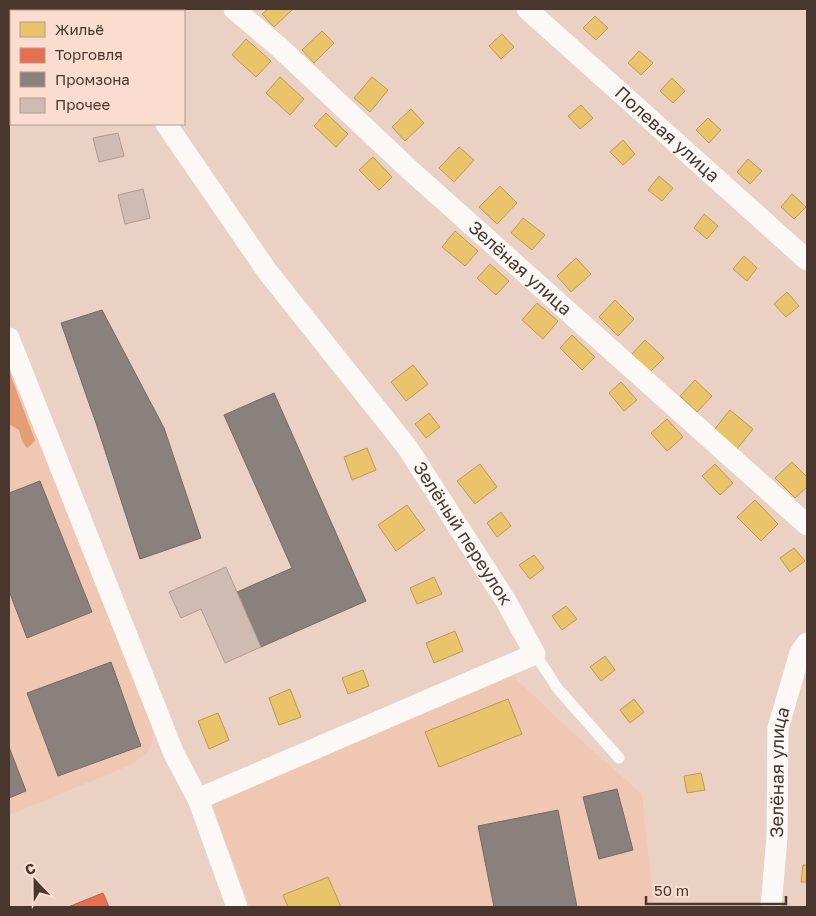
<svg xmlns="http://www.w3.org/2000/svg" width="816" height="916" viewBox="0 0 816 916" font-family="'Golos Text',sans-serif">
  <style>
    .built { fill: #f0c7b2 }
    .forest { fill: #e39e76 }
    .homes { fill: #e9c46a; stroke: #b99a58 }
    .shops { fill: #e76f51; stroke: #b85e46 }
    .industry { fill: #8a817c; stroke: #766b64 }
    .building { fill: #cfbbb1; stroke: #b09c92 }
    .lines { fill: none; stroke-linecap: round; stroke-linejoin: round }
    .lane { stroke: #fcf8f6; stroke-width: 11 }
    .street { stroke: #fcf8f6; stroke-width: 21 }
    .labels { text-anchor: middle; stroke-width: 5; stroke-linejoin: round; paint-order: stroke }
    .street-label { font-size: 18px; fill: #49372d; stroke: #faddcf }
  </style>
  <rect width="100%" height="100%" fill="#ebd1c4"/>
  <g class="built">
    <polygon points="9,356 153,728 152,741 148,752 133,764 9,815"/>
    <polygon points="513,676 575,735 642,794 654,907 250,907 211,802"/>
  </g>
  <polygon class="forest" points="9,371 35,440 32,444 27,448 22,441 19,430 9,424"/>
  <g class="homes">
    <polygon points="268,9 293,9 274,27 262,14"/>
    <polygon points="595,16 608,28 596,40 583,28"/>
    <polygon points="322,31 334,43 314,63 302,50"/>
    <polygon points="502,34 514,47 501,59 489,46"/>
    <polygon points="246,39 271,61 256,77 232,55"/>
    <polygon points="639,51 653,63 641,75 628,63"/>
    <polygon points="280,77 304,99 290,115 266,93"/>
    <polygon points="372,77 388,90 370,112 354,98"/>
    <polygon points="672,78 685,91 673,103 660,91"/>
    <polygon points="581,105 593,118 580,129 568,116"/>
    <polygon points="411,109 424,123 405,141 392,127"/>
    <polygon points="326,113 348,134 336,147 314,126"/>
    <polygon points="708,118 721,130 709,143 696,130"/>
    <polygon points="623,140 635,154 623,165 610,152"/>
    <polygon points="459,147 474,160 454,182 439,168"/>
    <polygon points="373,157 392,177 379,190 359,170"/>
    <polygon points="748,159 762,171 750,184 737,172"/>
    <polygon points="659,176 673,188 662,201 648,190"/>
    <polygon points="500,186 517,203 497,224 479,207"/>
    <polygon points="792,194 806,207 794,219 781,207"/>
    <polygon points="704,214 718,226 707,239 694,228"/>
    <polygon points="523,218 545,235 532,250 511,233"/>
    <polygon points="455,231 478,251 465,266 442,247"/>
    <polygon points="744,256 757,268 747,281 733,269"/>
    <polygon points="576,258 591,274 571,292 557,276"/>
    <polygon points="490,264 509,281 496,295 477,278"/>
    <polygon points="787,292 799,306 786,317 774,304"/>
    <polygon points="615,300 634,319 618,336 599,317"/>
    <polygon points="537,303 558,321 543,339 522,320"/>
    <polygon points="572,335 595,357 582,370 560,348"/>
    <polygon points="645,340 664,358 650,372 631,355"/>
    <polygon points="413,365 428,384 406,401 391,382"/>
    <polygon points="695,380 712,396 697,412 680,396"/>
    <polygon points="621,382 637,400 624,411 609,393"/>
    <polygon points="730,410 753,429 737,449 714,430"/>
    <polygon points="429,413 440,427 426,438 415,424"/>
    <polygon points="667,419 683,437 667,451 651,433"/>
    <polygon points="367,448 376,470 352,480 344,457"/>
    <polygon points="792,462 807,477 807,487 795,498 775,478"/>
    <polygon points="480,464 497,487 475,504 457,481"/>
    <polygon points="715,464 733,483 720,495 702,476"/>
    <polygon points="755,500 778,524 761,541 737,517"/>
    <polygon points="407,505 425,530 396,551 378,525"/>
    <polygon points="501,512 511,526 497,537 487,523"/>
    <polygon points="794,548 805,561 790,572 780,558"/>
    <polygon points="534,555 544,568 530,579 519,565"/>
    <polygon points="434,577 442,594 417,604 410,588"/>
    <polygon points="566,606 577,619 562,630 552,616"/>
    <polygon points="455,631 463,651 434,663 426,643"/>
    <polygon points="605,656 615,670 601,681 590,667"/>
    <polygon points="363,670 369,686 348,694 342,678"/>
    <polygon points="290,689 301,717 279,725 269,698"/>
    <polygon points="508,699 522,734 439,767 425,732"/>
    <polygon points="634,699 644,712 630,723 620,710"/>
    <polygon points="218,713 229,740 209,749 198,721"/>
    <polygon points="701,773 705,790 687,793 684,776"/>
    <polygon points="803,865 807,865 807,882 801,882"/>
    <polygon points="328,877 341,907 288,907 283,895"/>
  </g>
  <polygon class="shops" points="103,893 109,907 68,907"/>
  <g class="industry">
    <polygon points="102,310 164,428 201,538 140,559 98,429 61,323"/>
    <polygon points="274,393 366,601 261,647 237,592 292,568 224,415"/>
    <polygon points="40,481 92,612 27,638 9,591 9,493"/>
    <polygon points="111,662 141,746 58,776 27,693"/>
    <polygon points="9,747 26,791 9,798"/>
    <polygon points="617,789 633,850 599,859 583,797"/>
    <polygon points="558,810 577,907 494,907 478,826"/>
  </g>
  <g class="building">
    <polygon points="118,133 124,156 99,162 93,138"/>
    <polygon points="143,189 150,218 125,224 118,195"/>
    <polygon points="226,567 261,647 225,663 201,609 181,618 169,592"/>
  </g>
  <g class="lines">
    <polyline class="lane" points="535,654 558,689 619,758"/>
    <g class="street">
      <polyline points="62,9 69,11"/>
      <path id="s1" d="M234 9 279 47 410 170 807 525"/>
      <path id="s2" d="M527 9 807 260"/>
      <polyline points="134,11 138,9"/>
      <path id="s3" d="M166 124 267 271 407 447 506 601 535 654 198 799"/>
      <polyline points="9,338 174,754 198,799 237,907"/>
      <path id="s4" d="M771 907 777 837 778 728 800 653 807 643"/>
    </g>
  </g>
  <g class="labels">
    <g class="street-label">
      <text dy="6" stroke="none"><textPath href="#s2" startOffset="188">Полевая улица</textPath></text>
      <text dy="6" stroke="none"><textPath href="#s1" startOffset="386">Зелёная улица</textPath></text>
      <text dy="6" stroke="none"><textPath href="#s3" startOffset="506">Зелёный переулок</textPath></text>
      <text dy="6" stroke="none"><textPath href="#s4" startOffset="135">Зелёная улица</textPath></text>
    </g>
  </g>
  <rect width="816" height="916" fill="none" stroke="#49372d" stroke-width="20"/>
  <rect x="10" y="10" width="175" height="115" fill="#faddcf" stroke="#b39b8e"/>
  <rect x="20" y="22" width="25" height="15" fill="#e9c46a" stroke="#b39b8e"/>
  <text x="55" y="35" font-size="15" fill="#49372d">Жильё</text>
  <rect x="20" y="48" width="25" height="15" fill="#e76f51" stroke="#b39b8e"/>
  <text x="55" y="60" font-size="15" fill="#49372d">Торговля</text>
  <rect x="20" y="72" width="25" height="15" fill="#8a817c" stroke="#b39b8e"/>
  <text x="55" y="85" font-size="15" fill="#49372d">Промзона</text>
  <rect x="20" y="98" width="25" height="15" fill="#cfbbb1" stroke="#b39b8e"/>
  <text x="55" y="110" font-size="15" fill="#49372d">Прочее</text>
  <g transform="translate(35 881) rotate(338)" stroke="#faddcf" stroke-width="4" paint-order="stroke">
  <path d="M0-4L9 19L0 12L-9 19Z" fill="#49372d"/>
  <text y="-8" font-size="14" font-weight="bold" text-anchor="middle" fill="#49372d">С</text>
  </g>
  <path d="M646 896v8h140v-8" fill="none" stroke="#49372d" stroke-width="2.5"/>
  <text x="654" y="896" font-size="15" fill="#49372d" stroke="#faddcf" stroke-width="4" paint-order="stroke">50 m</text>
</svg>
